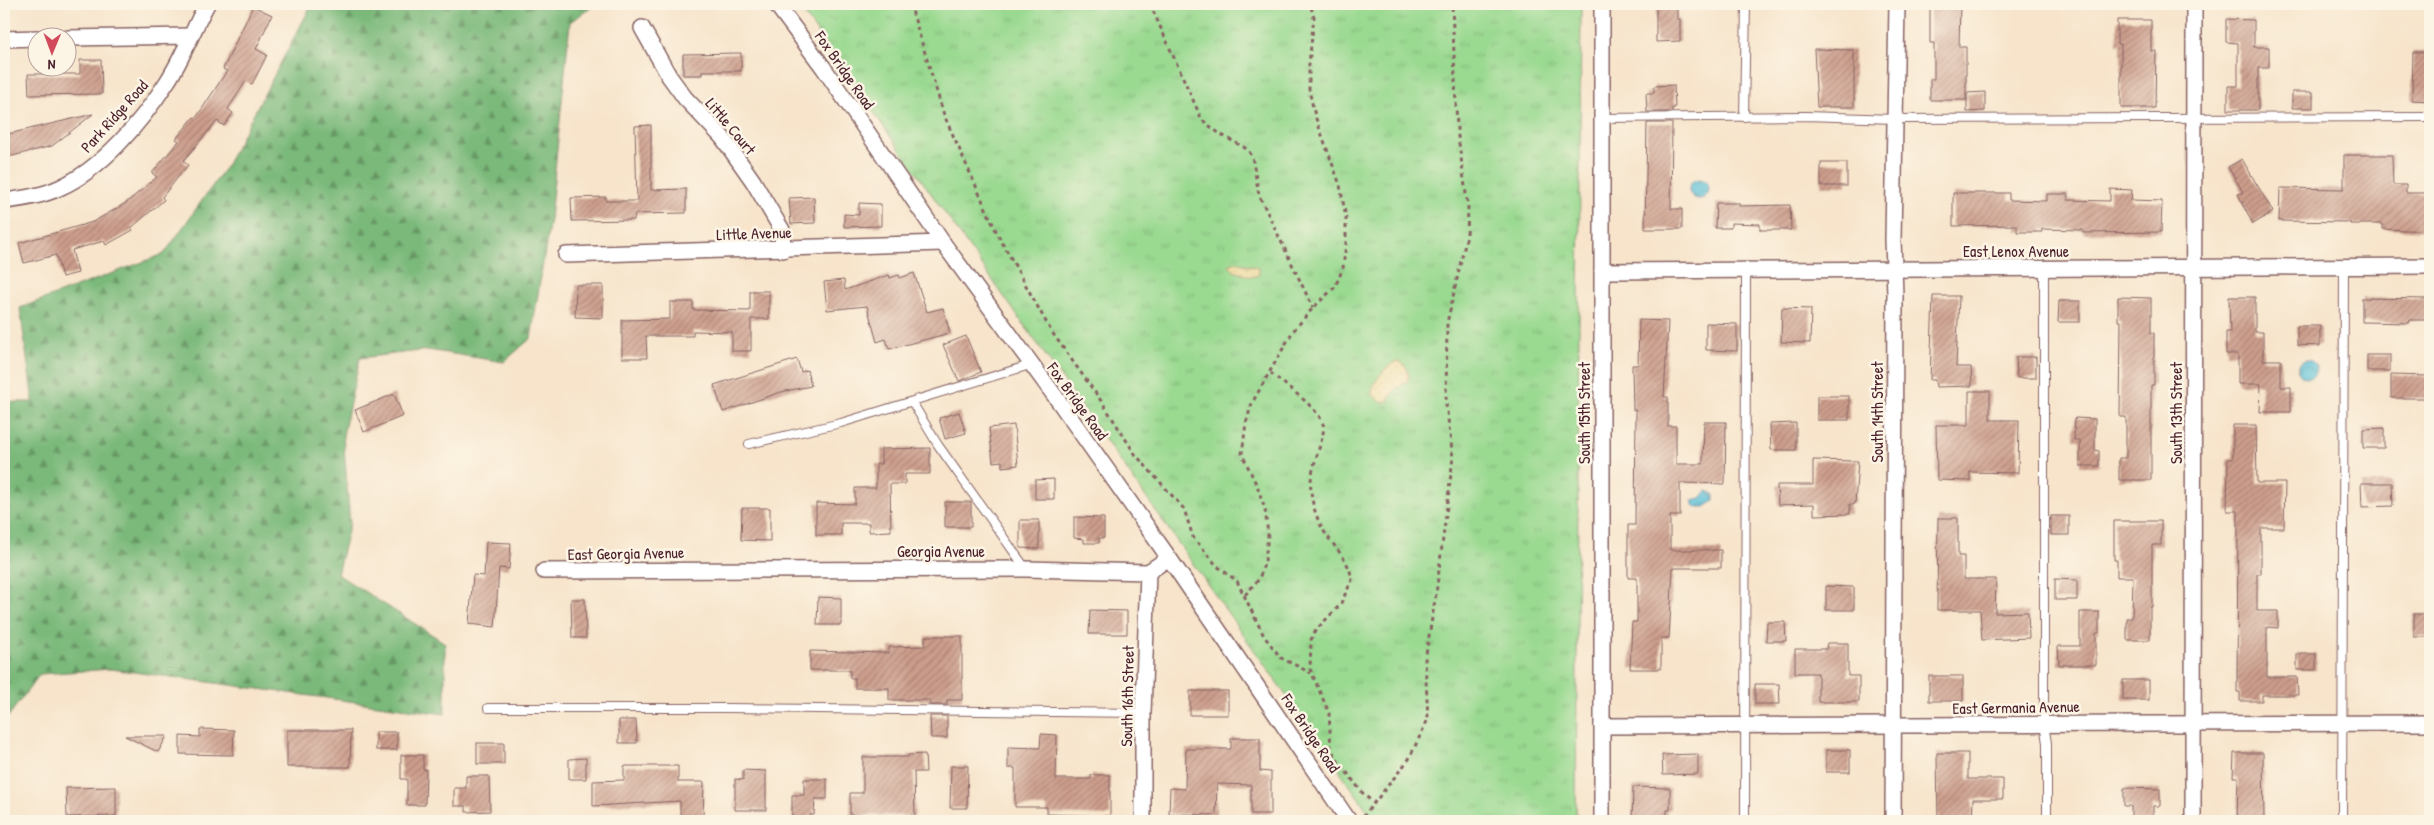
<svg xmlns="http://www.w3.org/2000/svg" width="2434" height="825" viewBox="0 0 2434 825" font-family="'Patrick Hand',sans-serif">
  <style>
    .grass { fill: url(#grass-tufts); stroke: #727c5e }
    .forest { fill: url(#forest-firs); stroke: #626c52 }
    .sand { fill: url(#sand-dots); stroke: #9c7c64 }
    .water { fill: url(#water-waves); stroke: #527082 }
    .building { fill: url(#building-hatch) }
    .lines { fill: none; stroke-linecap: round; stroke-linejoin: round }
    .service-casing { stroke: #876463; stroke-width: 10 }
    .minor-casing { stroke: #876463; stroke-width: 18 }
    .path { stroke: #876463; stroke-width: 3; stroke-dasharray: 4 4; stroke-linecap: butt }
    .service { stroke: #fff; stroke-width: 8 }
    .minor { stroke: #fff; stroke-width: 15 }
    .labels { text-anchor: middle; stroke-width: 5; stroke-linejoin: round; paint-order: stroke }
    .street-label { font-size: 16px; fill: #4a1f2b; stroke: #fcf5e5 }
  </style>
  <defs>
    <pattern id="grass-tufts" width="24" height="20" patternUnits="userSpaceOnUse" patternTransform="scale(1.25)"><rect width="24" height="20" fill="#99d990"/><path d="M3 7l-1-3M5 7V3M7 7l1-3M15 17l-1-3M17 17v-4M19 17l1-3" fill="none" stroke="#85ba7c"/></pattern>
    <pattern id="forest-firs" width="22" height="20" patternUnits="userSpaceOnUse" patternTransform="scale(1.25)"><rect width="22" height="20" fill="#7ab97a"/><path d="M5 1l3.5 6h-7zM16 11l3.5 6h-7z" fill="#669664"/></pattern>
    <pattern id="sand-dots" width="8" height="8" patternUnits="userSpaceOnUse" patternTransform="scale(1.25)"><rect width="8" height="8" fill="#eeda9e"/><path d="M2 2h.1M6 6h.1" fill="none" stroke="#cebb88" stroke-width="1.8" stroke-linecap="round"/></pattern>
    <pattern id="water-waves" width="16" height="10" patternUnits="userSpaceOnUse" patternTransform="scale(1.25)"><rect width="16" height="10" fill="#5bc1d9"/><path d="M0 5q4-4 8 0t8 0" fill="none" stroke="#51a5ba"/></pattern>
    <pattern id="building-hatch" width="6" height="6" patternUnits="userSpaceOnUse" patternTransform="scale(1.25)"><rect width="6" height="6" fill="#cd9e8c"/><path d="M-1 1l2-2M0 6l6-6M5 7l2-2" fill="none" stroke="#a88073"/></pattern>
  </defs>
  <rect width="100%" height="100%" fill="#fcf5e5"/>
  <filter id="ink" filterUnits="userSpaceOnUse"><feTurbulence type="fractalNoise" baseFrequency=".02" numOctaves="2"/><feDisplacementMap in="SourceGraphic" scale="10" xChannelSelector="R" yChannelSelector="G"/><feConvolveMatrix kernelMatrix="1 2 1 2 8 2 1 2 1" color-interpolation-filters="sRGB"/></filter>
  <filter id="wash" filterUnits="userSpaceOnUse"><feTurbulence type="fractalNoise" baseFrequency=".0096" numOctaves="4" result="noise"/><feDisplacementMap in="SourceGraphic" scale="20" xChannelSelector="R" yChannelSelector="G"/><feGaussianBlur stdDeviation="1.12" result="paint"/><feColorMatrix in="noise" values="0 0 0 0 0 0 0 0 0 0 0 0 0 0 0 0 0 1.4 0 .05"/><feComposite in="paint" operator="in"/></filter>
  <g filter="url(#wash)">
    <rect width="100%" height="100%" fill="#f7e4cb"/>
    <polygon class="grass" points="797,4 1581,4 1576,821 1375,821"/>
    <polygon class="forest" points="312,4 596,4 570,22 550,219 531,338 504,362 428,350 360,358 343,435 350,523 337,574 445,643 445,714 111,669 40,674 4,722 4,402 33,402 20,308 164,254 225,168"/>
    <g class="sand">
      <polygon points="1236,262 1258,268 1259,275 1251,277 1234,271 1229,265"/>
      <path d="M1398 361C1406 363 1410 373 1408 381L1395 390 1388 401 1381 402 1372 394C1371 383 1388 363 1398 361Z"/>
    </g>
    <g class="water">
      <circle cx="1699" cy="189" r="10"/>
      <circle cx="2307" cy="369" r="9"/>
      <polygon points="1707,491 1714,494 1714,501 1705,507 1694,507 1692,500 1701,498"/>
    </g>
    <g id="blocks">
      <g class="building">
        <polygon points="1656,4 1677,4 1677,19 1680,19 1680,41 1656,42"/>
        <polygon points="1930,4 1960,4 1959,47 1966,47 1966,100 1930,100 1930,79 1934,79 1934,43 1930,43"/>
        <polygon points="253,6 272,15 256,49 267,55 252,84 246,81 228,109 233,113 224,126 217,121 183,161 188,165 162,197 164,200 131,228 133,230 106,245 104,241 72,250 78,273 62,277 56,255 24,263 19,243 93,222 126,203 157,177 152,173 179,141 176,139 194,117 196,118 227,71 223,69"/>
        <polygon points="2226,19 2254,20 2254,47 2269,47 2269,68 2258,68 2258,110 2228,110 2228,86 2238,86 2238,43 2226,42"/>
        <polygon points="2117,20 2151,20 2151,51 2156,51 2155,108 2121,108 2121,44 2117,44"/>
        <polygon points="1814,49 1854,50 1854,107 1817,107"/>
        <polygon points="2413,52 2430,52 2430,101 2412,100"/>
        <polygon points="741,53 741,71 702,71 702,75 683,75 683,54"/>
        <polygon points="80,60 101,60 102,94 29,95 28,74 80,74"/>
        <polygon points="1674,85 1675,108 1672,108 1672,112 1647,112 1646,93 1654,93 1654,86"/>
        <polygon points="1985,92 1985,111 1967,112 1967,93"/>
        <rect x="2292" y="92" width="21" height="16"/>
        <polygon points="93,114 52,146 4,158 4,135"/>
        <polygon points="1647,123 1672,123 1671,209 1682,209 1682,229 1645,229"/>
        <polygon points="651,125 651,190 686,189 686,213 635,214 634,220 572,221 571,198 606,197 606,201 637,201 635,126"/>
        <polygon points="2344,155 2392,155 2393,185 2406,185 2406,193 2430,193 2430,231 2383,229 2383,224 2350,224 2350,222 2279,221 2280,188 2344,189"/>
        <polygon points="2242,159 2273,212 2253,224 2238,194 2243,192 2228,167"/>
        <rect x="1821" y="163" width="26" height="23"/>
        <polygon points="2110,189 2132,190 2131,200 2162,201 2161,232 2083,233 2083,230 2042,229 2042,232 2017,232 2017,225 1953,226 1953,193 2009,193 2009,200 2047,201 2047,194 2068,194 2068,200 2110,201"/>
        <polygon points="814,197 815,223 791,224 789,198"/>
        <polygon points="859,203 881,204 881,226 844,227 844,214 859,215"/>
        <polygon points="1716,203 1739,203 1739,206 1790,205 1791,230 1760,230 1760,224 1731,223 1731,228 1715,228"/>
        <polygon points="914,273 927,312 943,308 950,333 889,349 886,339 877,342 867,306 827,310 824,282 844,280 845,290 889,275 890,278 899,275 900,278"/>
        <polygon points="576,285 603,285 603,318 575,317"/>
        <polygon points="750,291 769,291 769,319 751,319 751,351 732,351 732,332 693,331 693,336 646,336 647,358 622,358 622,320 670,319 670,302 693,302 693,310 750,311"/>
        <polygon points="1933,296 1959,296 1956,367 1971,367 1972,386 1936,387 1935,380 1930,380"/>
        <polygon points="2118,297 2151,298 2151,333 2154,333 2154,385 2151,385 2151,480 2119,480 2119,458 2126,458 2126,417 2120,417 2121,321 2118,321"/>
        <polygon points="2229,297 2255,297 2255,332 2263,332 2263,360 2281,360 2281,387 2291,387 2291,412 2260,412 2261,384 2238,384 2238,354 2226,354 2226,332 2230,332"/>
        <polygon points="2362,298 2430,299 2430,320 2410,320 2409,323 2362,322"/>
        <polygon points="2059,301 2080,301 2080,322 2058,322"/>
        <polygon points="1782,308 1811,309 1810,343 1781,342"/>
        <polygon points="1639,320 1668,321 1664,397 1668,397 1668,426 1676,426 1676,464 1703,464 1704,422 1726,422 1725,484 1680,483 1680,516 1670,516 1670,550 1721,550 1721,568 1673,568 1669,638 1661,638 1661,669 1630,669 1632,622 1637,622 1637,578 1628,578 1628,525 1635,525 1636,410 1633,410 1632,365 1638,365"/>
        <polygon points="1706,323 1737,324 1737,351 1706,350"/>
        <polygon points="2297,326 2320,326 2320,346 2297,345"/>
        <polygon points="966,336 981,372 959,381 943,345"/>
        <rect x="2367" y="355" width="23" height="16"/>
        <polygon points="2016,357 2036,357 2036,378 2017,378"/>
        <polygon points="797,359 801,372 807,370 811,386 781,392 723,412 714,385"/>
        <polygon points="2391,375 2430,376 2430,398 2391,398"/>
        <polygon points="1969,391 1990,391 1990,420 2019,420 2018,473 1970,472 1970,481 1937,480 1936,425 1969,425"/>
        <polygon points="394,394 403,416 364,432 355,410"/>
        <rect x="1817" y="396" width="32" height="24"/>
        <polygon points="959,412 966,433 945,439 939,418"/>
        <polygon points="2075,418 2095,419 2095,450 2099,451 2099,466 2080,466 2080,440 2074,440"/>
        <polygon points="1796,423 1796,450 1771,450 1770,424"/>
        <polygon points="1014,425 1018,465 1002,467 1002,461 993,462 989,428"/>
        <polygon points="2233,425 2256,425 2257,483 2285,483 2284,528 2261,528 2261,574 2257,574 2257,611 2278,611 2278,628 2267,627 2267,677 2297,677 2298,695 2262,695 2262,701 2240,701 2240,692 2237,692 2238,511 2227,511 2228,459 2233,459"/>
        <polygon points="2384,428 2384,448 2363,448 2363,429"/>
        <polygon points="930,448 930,474 905,474 905,484 890,484 891,531 869,532 869,523 841,523 841,535 816,535 816,503 855,504 855,488 876,488 876,464 881,464 881,449"/>
        <polygon points="1813,460 1858,461 1855,504 1850,504 1850,514 1814,515 1814,504 1778,505 1777,485 1813,485"/>
        <polygon points="1054,479 1054,499 1035,499 1035,480"/>
        <polygon points="2361,483 2392,483 2393,506 2362,507"/>
        <rect x="945" y="502" width="26" height="25"/>
        <polygon points="742,508 770,508 770,541 741,540"/>
        <rect x="2051" y="516" width="18" height="19"/>
        <polygon points="1074,517 1104,518 1104,538 1099,538 1099,543 1084,543 1084,539 1074,538"/>
        <polygon points="1938,518 1958,518 1958,556 1964,556 1964,579 1996,579 1995,613 2028,612 2029,638 1982,640 1980,610 1937,610"/>
        <polygon points="1020,520 1039,520 1039,549 1020,548"/>
        <polygon points="2114,521 2161,521 2161,545 2152,545 2152,607 2150,607 2150,640 2127,640 2127,618 2132,618 2133,577 2117,577 2117,560 2114,560"/>
        <polygon points="486,542 511,543 509,569 499,568 495,627 469,624 473,575 484,576"/>
        <polygon points="2055,579 2077,580 2077,600 2055,600"/>
        <polygon points="1826,586 1854,587 1854,610 1826,610"/>
        <polygon points="818,597 841,598 841,625 817,625"/>
        <polygon points="571,599 585,599 586,638 572,638"/>
        <polygon points="1090,610 1127,611 1127,634 1089,634"/>
        <polygon points="2080,612 2099,612 2099,633 2096,633 2096,665 2059,665 2058,646 2080,646"/>
        <rect x="2414" y="614" width="16" height="23"/>
        <polygon points="1767,622 1785,622 1786,641 1766,641"/>
        <polygon points="925,636 962,636 962,700 947,700 947,705 930,705 930,700 889,700 889,688 855,688 855,678 850,678 850,670 810,670 810,651 889,653 889,647 925,646"/>
        <polygon points="1827,643 1848,643 1848,676 1859,676 1859,702 1818,702 1818,673 1795,673 1795,649 1826,649"/>
        <rect x="2297" y="654" width="19" height="16"/>
        <rect x="1929" y="676" width="34" height="25"/>
        <rect x="2123" y="680" width="26" height="20"/>
        <polygon points="1755,684 1779,684 1780,704 1755,704"/>
        <rect x="1190" y="691" width="38" height="24"/>
        <polygon points="930,716 947,716 947,738 931,738"/>
        <polygon points="619,720 636,720 637,743 619,743"/>
        <polygon points="200,729 234,730 233,755 180,754 180,736 200,737"/>
        <polygon points="287,730 351,730 350,767 287,767"/>
        <rect x="376" y="732" width="21" height="18"/>
        <polygon points="1041,734 1057,735 1056,779 1091,779 1091,775 1110,775 1110,816 1047,814 1047,807 1015,807 1015,768 1008,768 1008,747 1040,748"/>
        <polygon points="125,736 167,736 158,752"/>
        <polygon points="1231,738 1260,738 1260,771 1271,772 1271,814 1251,814 1251,785 1217,784 1216,815 1169,814 1170,788 1185,789 1186,749 1231,749"/>
        <rect x="477" y="743" width="27" height="21"/>
        <rect x="1826" y="750" width="24" height="22"/>
        <polygon points="1937,753 1968,753 1968,779 2003,779 2003,799 1973,799 1972,821 1938,821"/>
        <polygon points="2234,753 2263,753 2264,821 2237,821 2238,777 2233,777"/>
        <polygon points="925,754 926,772 914,772 915,816 850,815 850,793 863,793 863,757 908,757 908,755"/>
        <polygon points="1698,754 1698,774 1663,775 1662,755"/>
        <polygon points="401,755 423,755 423,769 426,769 425,805 407,805 407,779 401,779"/>
        <polygon points="586,758 586,779 569,779 569,759"/>
        <polygon points="624,766 678,766 678,782 704,782 703,818 680,818 680,801 593,806 593,781 624,780"/>
        <polygon points="951,766 968,766 967,808 950,808"/>
        <polygon points="743,770 766,771 766,810 735,810 735,779 743,780"/>
        <polygon points="466,776 489,776 490,811 466,812 466,806 454,806 454,788 466,788"/>
        <polygon points="804,779 827,779 827,799 815,799 814,815 810,815 810,821 792,821 792,795 804,795"/>
        <polygon points="116,787 116,816 67,817 66,788"/>
        <polygon points="1633,787 1670,788 1670,810 1667,810 1667,821 1632,821"/>
        <polygon points="2124,788 2160,789 2160,806 2153,806 2153,821 2131,821 2131,806 2124,806"/>
      </g>
    </g>
  </g>
  <g filter="url(#ink)">
    <use href="#blocks" fill-opacity="0" stroke="#876463" stroke-width="1"/>
    <g class="lines">
      <defs>
        <g id="service">
          <polyline points="1744,117 1746,4"/>
          <polyline points="1602,118 1806,116 1895,119 2430,117"/>
          <polyline points="2044,269 2044,724 2047,743 2047,821"/>
          <polyline points="912,402 938,445 1026,569"/>
          <polyline points="749,444 841,423 1030,365"/>
          <polyline points="488,708 729,708 1143,713"/>
          <polyline points="1745,821 1746,269"/>
          <polyline points="2342,821 2344,267"/>
        </g>
        <g id="minor">
          <polyline points="776,4 823,67 943,243 1060,403 1169,558 1349,821"/>
          <polyline points="642,28 669,76 685,98 722,137 753,181 782,230 783,250"/>
          <polyline points="68,38 190,36"/>
          <polyline points="4,39 38,38"/>
          <path d="M4 201C22 199 42 196 59 188 102 169 142 121 167 82 183 58 193 29 207 4"/>
          <polyline points="566,255 943,243"/>
          <polyline points="1602,271 2430,266"/>
          <polyline points="544,571 1026,569 1148,572 1169,558"/>
          <polyline points="1602,726 2430,723"/>
          <polyline points="1143,821 1143,713 1148,572"/>
          <polyline points="1602,821 1602,4"/>
          <polyline points="1893,821 1895,294 1893,240 1897,4"/>
          <polyline points="2193,821 2194,4"/>
        </g>
      </defs>
      <use href="#service" class="service-casing"/>
      <use href="#minor" class="minor-casing"/>
      <g class="path">
        <polyline points="910,4 944,115 997,233 1051,331 1104,405 1135,454 1184,509 1193,537 1217,566 1237,581 1264,636 1281,658 1311,673"/>
        <polyline points="1150,4 1202,120 1220,134 1247,149 1252,156 1259,195 1313,308"/>
        <path d="M1271 373C1283 384 1319 408 1323 424 1327 436 1308 469 1311 491 1312 503 1316 517 1322 528 1333 547 1349 558 1352 580L1340 605 1315 631 1311 640 1310 669 1329 713 1331 748 1338 761 1365 796 1375 803"/>
        <polyline points="1245,595 1259,579 1265,561 1268,535 1265,509 1258,488 1242,454 1246,423 1252,403 1293,331 1313,308 1335,287 1343,268 1346,244 1346,218 1340,185 1315,116 1309,90 1309,64 1314,17 1310,4"/>
        <polyline points="1363,817 1409,759 1428,719 1425,660 1436,594 1453,458 1446,404 1447,323 1467,235 1468,208 1457,129 1452,4"/>
      </g>
      <use href="#service" class="service"/>
      <use href="#minor" class="minor"/>
    </g>
  </g>
  <g class="labels">
    <g class="street-label">
      <text transform="translate(845 70) rotate(55)" y="6">Fox Bridge Road</text>
      <text transform="translate(114 116) rotate(-48)" y="6">Park Ridge Road</text>
      <text transform="translate(731 126) rotate(50)" y="6">Little Court</text>
      <text transform="translate(754 233) rotate(-2)" y="6">Little Avenue</text>
      <text x="2016" y="257">East Lenox Avenue</text>
      <text transform="translate(1078 401) rotate(54)" y="6">Fox Bridge Road</text>
      <text transform="translate(1877 412) rotate(-90)" y="6">South 14th Street</text>
      <text transform="translate(1584 413) rotate(-90)" y="6">South 15th Street</text>
      <text transform="translate(2176 413) rotate(-90)" y="6">South 13th Street</text>
      <text x="941" y="557">Georgia Avenue</text>
      <text transform="translate(626 553) rotate(-1)" y="6">East Georgia Avenue</text>
      <text transform="translate(1127 696) rotate(-89)" y="6">South 16th Street</text>
      <text transform="translate(2016 707) rotate(-1)" y="6">East Germania Avenue</text>
      <text transform="translate(1311 733) rotate(56)" y="6">Fox Bridge Road</text>
    </g>
  </g>
  <rect width="2434" height="825" fill="none" stroke="#fcf5e5" stroke-width="20"/>
  <g transform="translate(52 52) rotate(181)"><circle r="24" fill="#fcf5e5" stroke="#b59f9b"/>
  <path d="M0-4L9 19L0 12L-9 19Z" fill="#d1495b"/>
  <text y="-8" font-size="14" font-weight="bold" text-anchor="middle" fill="#4a1f2b">N</text>
  </g>
</svg>
